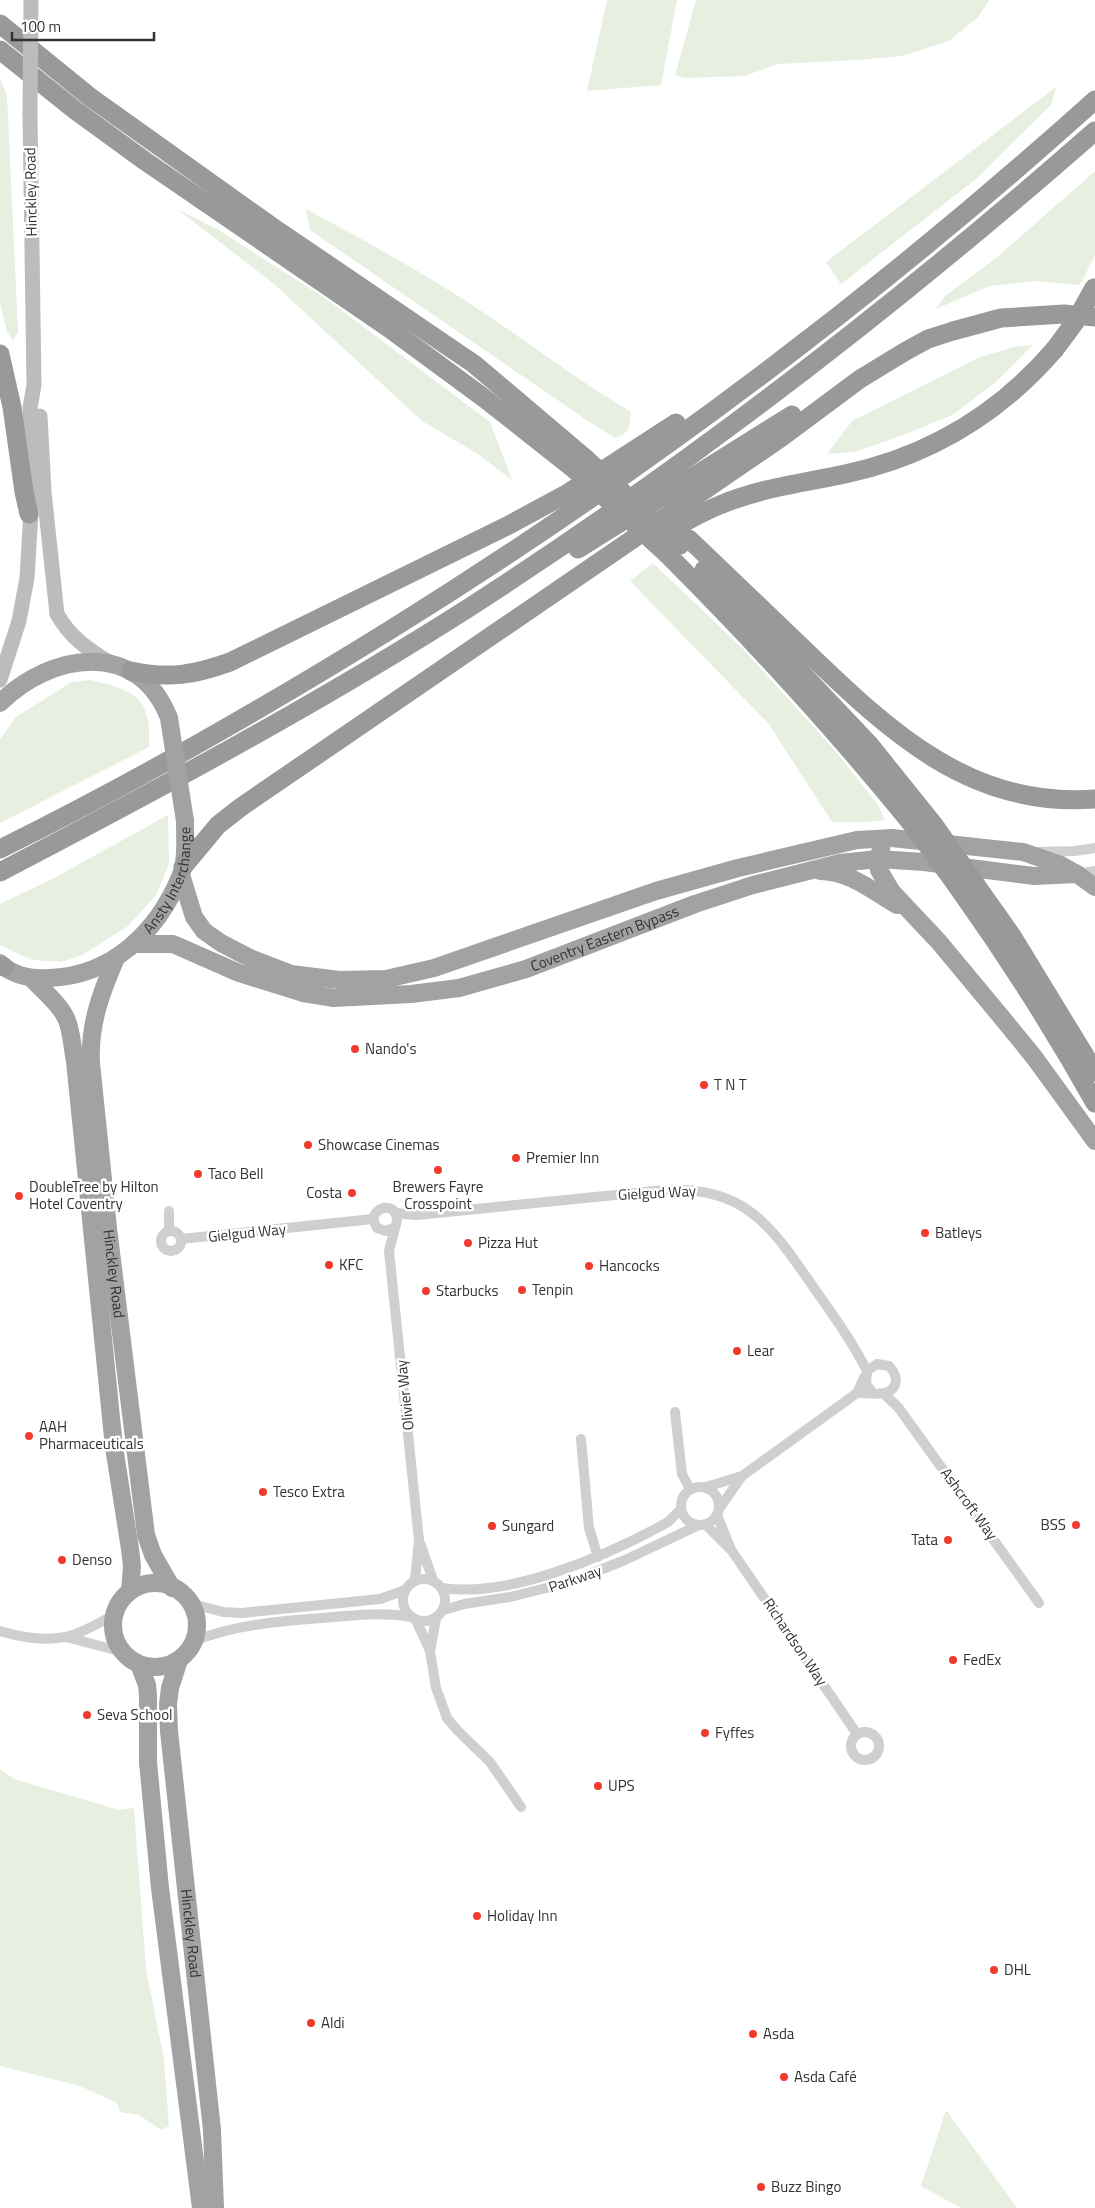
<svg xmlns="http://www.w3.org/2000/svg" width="1095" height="2208" viewBox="0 0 1095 2208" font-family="'Titillium Web',sans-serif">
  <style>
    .green { fill: #e6efe0 }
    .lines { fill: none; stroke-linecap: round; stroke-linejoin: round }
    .minor { stroke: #cfcfcf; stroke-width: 10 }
    .secondary { stroke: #bcbcbc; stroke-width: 15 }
    .trunk { stroke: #a2a2a2; stroke-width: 18 }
    .motorway { stroke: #999; stroke-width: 19 }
    .secondary-bridge { stroke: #bcbcbc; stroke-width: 15 }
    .trunk-bridge { stroke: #a2a2a2; stroke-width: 18 }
    .motorway-bridge { stroke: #999; stroke-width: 19 }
    .poi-dot { fill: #f23a2c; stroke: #fff; stroke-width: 2 }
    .labels { text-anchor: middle; stroke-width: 5; stroke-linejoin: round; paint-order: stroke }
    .street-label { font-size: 15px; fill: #323232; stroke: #fff }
    .poi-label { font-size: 15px; fill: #323232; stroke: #fff; text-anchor: start }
  </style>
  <rect width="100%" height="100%" fill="#fff"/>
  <g class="green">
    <polygon points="607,0 677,0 661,85 587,91"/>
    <polygon points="696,0 989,0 979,16 949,41 902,56 857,60 778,64 744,76 684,78 675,75"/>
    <polygon points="0,79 7,95 18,332 13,340 7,332 0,303"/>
    <polygon points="1056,87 1051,105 976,179 841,284 826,262"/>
    <polygon points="1095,171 1095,255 1080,285 1036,281 989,286 936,309 945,296 996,258"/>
    <polygon points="177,209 217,229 328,300 490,422 512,480 478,454 422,421 274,284"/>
    <path d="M306 209C358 237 409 265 458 296 517 333 571 377 631 412 629 427 631 433 615 438L588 421 310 230Z"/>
    <polygon points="1033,345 997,381 954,414 906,434 855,452 827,454 852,421 980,357 1014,347"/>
    <polygon points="653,563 743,649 837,753 878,805 885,820 868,822 832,822 768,723 630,581"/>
    <path d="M89 680C133 689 152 697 149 747L0 823V740L16 717 72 682Z"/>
    <polygon points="168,815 169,864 156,895 128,926 82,955 62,962 32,960 0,945 0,904 54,878"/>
    <polygon points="0,1769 14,1779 119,1810 134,1808 146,1969 164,2060 169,2126 161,2130 139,2115 120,2112 117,2103 80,2086 0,2066"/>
    <polygon points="946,2110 1017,2208 961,2208 921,2186"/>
  </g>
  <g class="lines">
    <g class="minor">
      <polyline points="1037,852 1075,851 1095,848"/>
      <polyline points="1077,874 1095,871"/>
      <polyline points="169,1211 169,1231"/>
      <path d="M395 1213 417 1215 665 1190C747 1187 771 1226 814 1288 833 1315 852 1341 867 1371"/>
      <path d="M393 1228 386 1231 377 1228 373 1219C376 1205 396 1203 397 1219 397 1223 390 1245 389 1251L419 1540 415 1580"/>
      <circle cx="171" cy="1241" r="10"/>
      <polyline points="181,1239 373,1219"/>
      <path d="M857 1393C869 1392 893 1400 896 1381 896 1375 893 1370 889 1366L877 1364 867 1371 866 1384 872 1392"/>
      <polyline points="884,1394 898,1407 1039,1603"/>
      <polyline points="675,1412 682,1474 690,1489"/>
      <polyline points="581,1439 589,1528 598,1557"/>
      <circle cx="700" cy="1506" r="19"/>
      <polyline points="706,1487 742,1476 857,1393 865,1376"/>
      <polyline points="719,1509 742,1476"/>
      <polyline points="717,1515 730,1547"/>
      <polyline points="705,1524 732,1551 857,1734"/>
      <polyline points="420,1543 433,1580"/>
      <circle cx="424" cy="1600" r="21"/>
      <path d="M442 1588C508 1598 601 1558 659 1527L668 1522 681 1509"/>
      <polyline points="193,1604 223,1612 242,1613 380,1599 405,1590"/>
      <polyline points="444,1610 464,1604 510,1597 570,1582 625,1560 699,1525"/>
      <polyline points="416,1620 430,1651 436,1688 447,1718 457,1730 490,1762 521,1807"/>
      <path d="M0 1631C20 1637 44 1641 65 1637 82 1634 99 1622 115 1615"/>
      <polyline points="66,1637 123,1652"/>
      <path d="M194 1641C234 1625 279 1621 322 1618 353 1616 380 1611 411 1617"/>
      <polyline points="430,1651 436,1619"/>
      <circle cx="865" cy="1746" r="14"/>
    </g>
    <g class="secondary">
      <path d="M40 416 44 492 57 614C70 637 87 649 109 662"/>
      <polyline points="0,680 19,621 27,578 32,494 30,408 34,385 30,114"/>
    </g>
    <g class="trunk">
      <path d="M0 703C50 653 138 638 169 718"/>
      <polyline points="881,849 878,859 879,870 892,892 939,942 1003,1019 1034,1057 1095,1141"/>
      <path d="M820 871C849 871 873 891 897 905"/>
      <polyline points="181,875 194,917 204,931 221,943 250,958 291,974 339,980 386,979 434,968 656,891 738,868 857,840 892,838 1023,852 1061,865 1077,874 1095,887"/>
      <path id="s1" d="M135 944H173L239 973 303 993 334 998 411 994 459 988 526 969 695 904 753 885 840 863 878 859 924 862 1034 876 1077 874"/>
      <path id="s2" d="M116 958C101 993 89 1024 91 1063L108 1228 146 1535 153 1555 172 1588"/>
      <path id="s3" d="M0 963C13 976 32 979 49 978 112 976 157 932 180 877 187 862 185 838 185 821"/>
      <path d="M32 979C43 991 59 1003 66 1018 72 1031 72 1047 75 1061L114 1447 130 1549 132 1566 130 1591"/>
      <circle cx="155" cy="1625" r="42"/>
      <path id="s4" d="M179 1660 170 1688 168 1704 169 1731 212 2130 215 2208"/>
      <polyline points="139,1664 147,1685 148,1695 148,1762 160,1888 201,2208"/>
    </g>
    <g class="motorway">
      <polyline points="0,24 90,97 271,226 474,364 585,458"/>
      <polyline points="0,50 75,110 145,161 393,331 484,398 574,469"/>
      <polyline points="0,354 12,407 24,492 29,514"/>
      <path d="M689 539C729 577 768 615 807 652 890 732 972 809 1095 799"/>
      <path d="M653 540C675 528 697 514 720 505 760 488 803 483 845 474 929 456 999 414 1055 349"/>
      <polyline points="578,549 792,415"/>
      <path d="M667 554C754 641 833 727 911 823"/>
      <polyline points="704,570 869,744 934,825"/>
      <path d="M131 671C169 679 194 675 230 662L509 525 568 493 676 423"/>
      <path d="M0 849C134 783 264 708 390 630 641 474 876 297 1095 100"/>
      <polyline points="183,867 218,825 241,807 782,437 860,379 906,351 928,339 953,331 1001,318 1064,314 1095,317"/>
      <path d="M0 872C159 789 318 704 470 607 690 465 898 304 1095 131"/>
      <polyline points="976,885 1012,936 1095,1072"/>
      <path d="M957 886C1007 956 1053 1028 1095 1103"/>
      <polyline points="0,966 4,967"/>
    </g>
    <polyline class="secondary-bridge" points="30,114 31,0"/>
    <polyline class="trunk-bridge" points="169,718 185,821"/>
    <g class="motorway-bridge">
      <polyline points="1055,349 1075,322 1094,288"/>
      <polyline points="585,458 680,545"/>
      <polyline points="574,469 667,554"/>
      <polyline points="911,823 957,886"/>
      <polyline points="934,825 976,885"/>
    </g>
  </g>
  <g class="poi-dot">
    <circle cx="355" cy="1049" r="5"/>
    <circle cx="704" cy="1085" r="5"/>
    <circle cx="308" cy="1145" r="5"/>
    <circle cx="516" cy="1158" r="5"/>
    <circle cx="438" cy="1170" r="5"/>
    <circle cx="198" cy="1174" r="5"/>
    <circle cx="352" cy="1193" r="5"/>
    <circle cx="19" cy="1196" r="5"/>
    <circle cx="925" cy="1233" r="5"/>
    <circle cx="468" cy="1243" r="5"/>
    <circle cx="329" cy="1265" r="5"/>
    <circle cx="589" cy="1266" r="5"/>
    <circle cx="522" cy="1290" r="5"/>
    <circle cx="426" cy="1291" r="5"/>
    <circle cx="737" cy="1351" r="5"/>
    <circle cx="29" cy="1436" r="5"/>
    <circle cx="263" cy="1492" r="5"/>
    <circle cx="1076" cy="1525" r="5"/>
    <circle cx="492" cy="1526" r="5"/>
    <circle cx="948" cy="1540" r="5"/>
    <circle cx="62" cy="1560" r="5"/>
    <circle cx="953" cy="1660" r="5"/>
    <circle cx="87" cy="1715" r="5"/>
    <circle cx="705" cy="1733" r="5"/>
    <circle cx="598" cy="1786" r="5"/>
    <circle cx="477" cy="1916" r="5"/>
    <circle cx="994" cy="1970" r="5"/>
    <circle cx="311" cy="2023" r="5"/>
    <circle cx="753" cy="2034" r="5"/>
    <circle cx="784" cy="2077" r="5"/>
    <circle cx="761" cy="2187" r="5"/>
  </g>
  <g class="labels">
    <g class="street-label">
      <text transform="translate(31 192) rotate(-91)" y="5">Hinckley Road</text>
      <text dy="5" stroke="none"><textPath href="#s3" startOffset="221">Ansty Interchange</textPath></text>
      <text dy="5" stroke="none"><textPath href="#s1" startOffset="488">Coventry Eastern Bypass</textPath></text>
      <text transform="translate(657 1193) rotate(-3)" y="5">Gielgud Way</text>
      <text transform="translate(247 1233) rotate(-6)" y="5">Gielgud Way</text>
      <text dy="5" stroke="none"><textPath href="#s2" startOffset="321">Hinckley Road</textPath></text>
      <text transform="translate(405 1395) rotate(-96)" y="5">Olivier Way</text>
      <text transform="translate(969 1504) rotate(54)" y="5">Ashcroft Way</text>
      <text transform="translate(575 1579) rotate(-19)" y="5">Parkway</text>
      <text transform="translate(795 1642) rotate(56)" y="5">Richardson Way</text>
      <text dy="5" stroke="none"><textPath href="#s4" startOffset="276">Hinckley Road</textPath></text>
    </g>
    <g class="poi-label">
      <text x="365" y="1054">Nando's</text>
      <text x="714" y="1090">T N T</text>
      <text x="318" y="1150">Showcase Cinemas</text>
      <text x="526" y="1163">Premier Inn</text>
      <text x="208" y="1179">Taco Bell</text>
      <text x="29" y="1192">DoubleTree by Hilton<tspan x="29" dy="17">Hotel Coventry</tspan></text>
      <text x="438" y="1192" text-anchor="middle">Brewers Fayre<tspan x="438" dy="17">Crosspoint</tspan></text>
      <text x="342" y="1198" text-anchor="end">Costa</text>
      <text x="935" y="1238">Batleys</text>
      <text x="478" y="1248">Pizza Hut</text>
      <text x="339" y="1270">KFC</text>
      <text x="599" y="1271">Hancocks</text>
      <text x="532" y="1295">Tenpin</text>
      <text x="436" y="1296">Starbucks</text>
      <text x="747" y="1356">Lear</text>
      <text x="39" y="1432">AAH<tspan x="39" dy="17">Pharmaceuticals</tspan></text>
      <text x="273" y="1497">Tesco Extra</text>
      <text x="1066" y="1530" text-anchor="end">BSS</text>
      <text x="502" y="1531">Sungard</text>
      <text x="938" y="1545" text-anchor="end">Tata</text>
      <text x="72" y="1565">Denso</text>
      <text x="963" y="1665">FedEx</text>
      <text x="97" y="1720">Seva School</text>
      <text x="715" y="1738">Fyffes</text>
      <text x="608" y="1791">UPS</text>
      <text x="487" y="1921">Holiday Inn</text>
      <text x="1004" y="1975">DHL</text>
      <text x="321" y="2028">Aldi</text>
      <text x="763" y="2039">Asda</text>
      <text x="794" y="2082">Asda Café</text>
      <text x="771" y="2192">Buzz Bingo</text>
    </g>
  </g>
  <path d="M12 32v8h142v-8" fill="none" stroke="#323232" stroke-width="2.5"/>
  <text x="20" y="32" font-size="15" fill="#323232" stroke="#ffffff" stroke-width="4" paint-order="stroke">100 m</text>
</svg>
